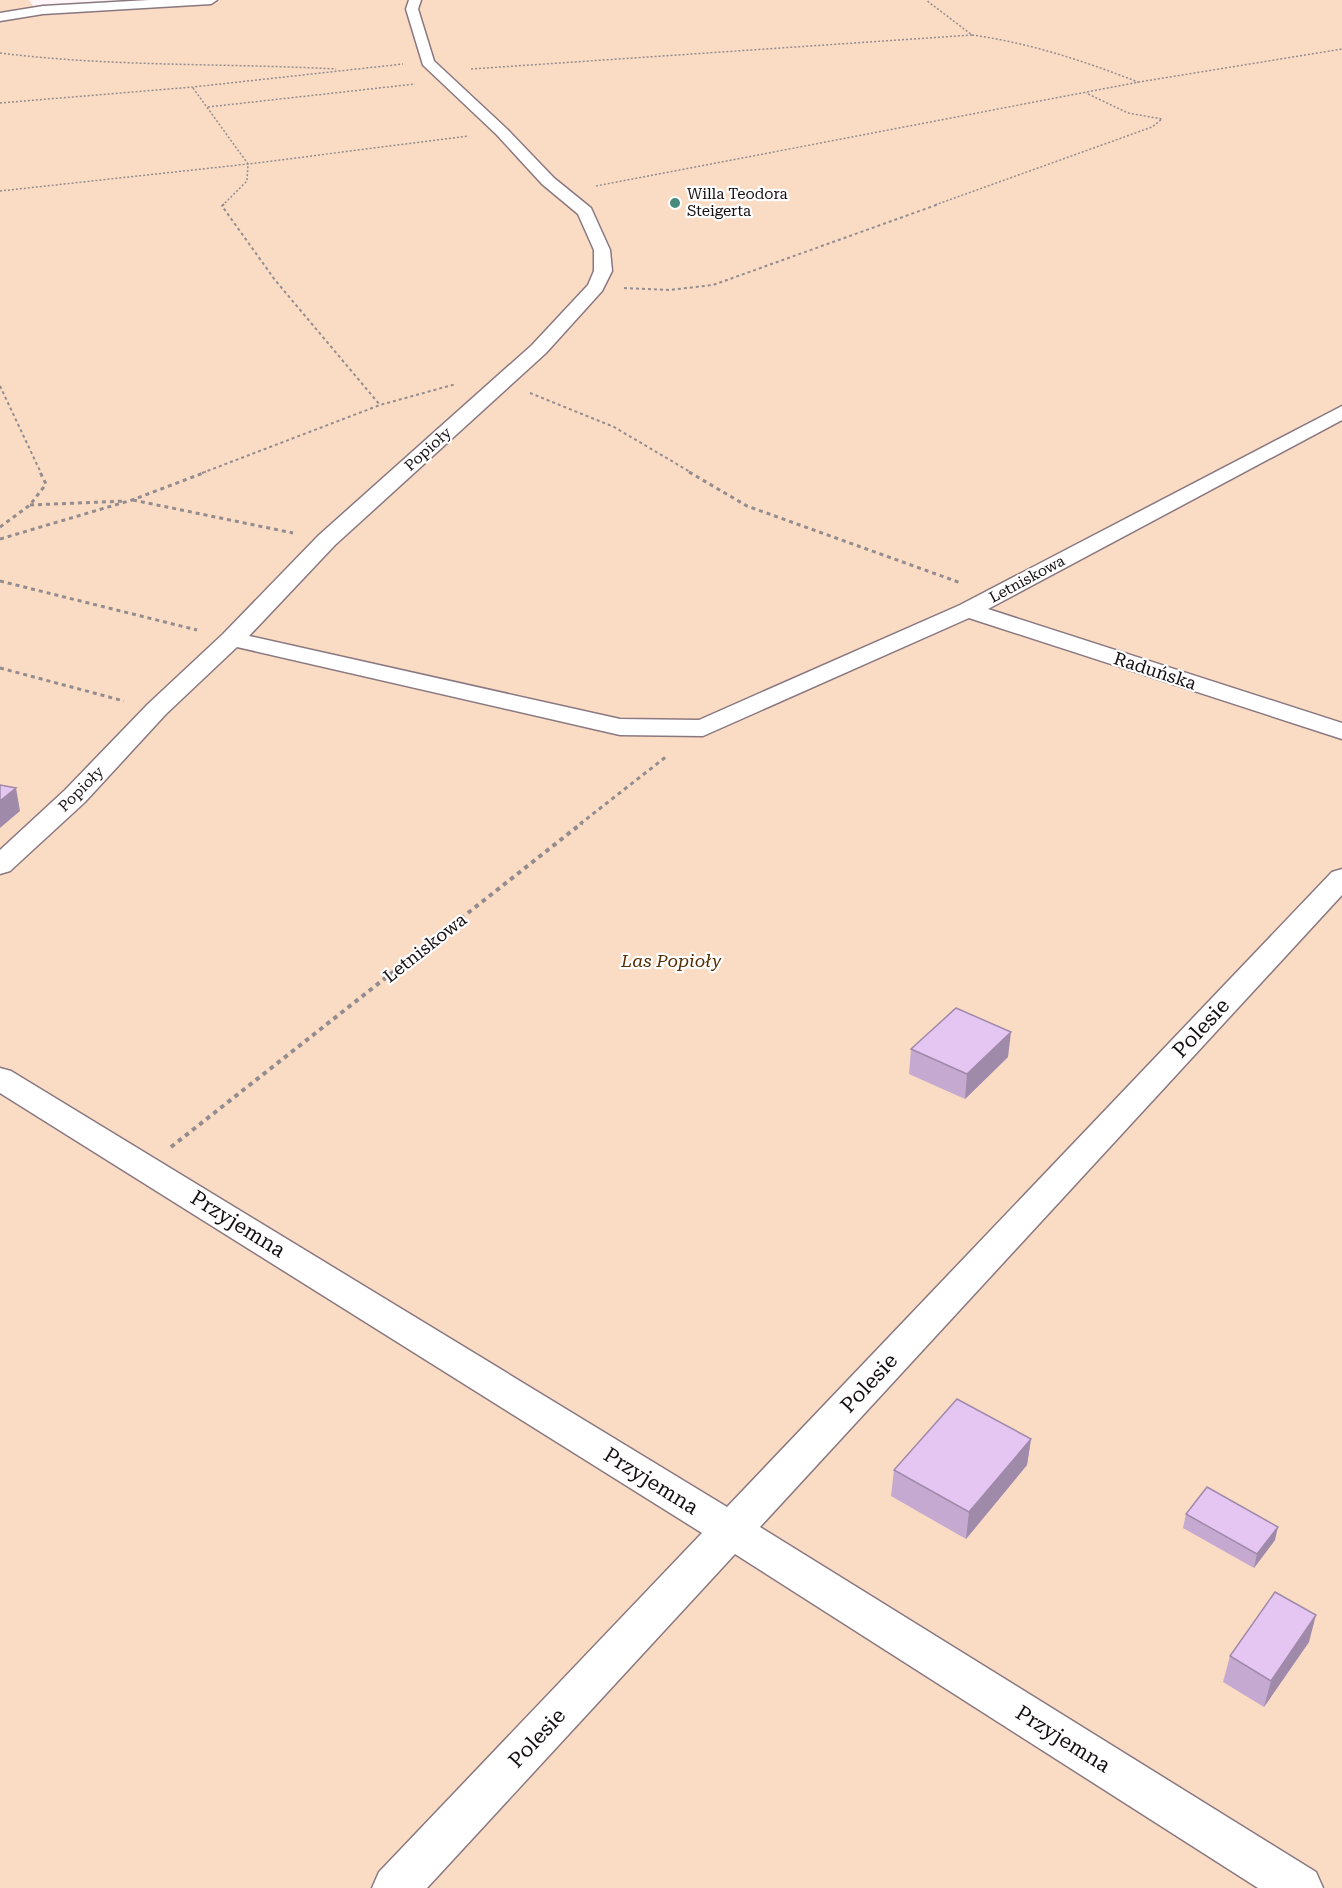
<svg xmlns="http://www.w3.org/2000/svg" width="1342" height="1888" viewBox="0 0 1342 1888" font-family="'Roboto Serif',serif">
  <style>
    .green { fill: #fadcc5 }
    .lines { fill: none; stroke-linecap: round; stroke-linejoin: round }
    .street-casing { stroke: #8a7880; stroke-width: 3 }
    .path-far3 { stroke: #948c8f; stroke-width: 1.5; stroke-dasharray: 2 2; stroke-linecap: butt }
    .path-far2 { stroke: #948c8f; stroke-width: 2; stroke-dasharray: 3 3; stroke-linecap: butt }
    .path-far1 { stroke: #948c8f; stroke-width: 3; stroke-dasharray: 4 4; stroke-linecap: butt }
    .path { stroke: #948c8f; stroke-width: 4; stroke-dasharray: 4.5 4.5; stroke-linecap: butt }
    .street { fill: #fff; fill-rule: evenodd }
    .wall { fill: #c5a9d0 }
    .shaded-wall { fill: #a08aa9 }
    .building { fill: #e5c5f2; stroke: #a08aa9; stroke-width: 1.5 }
    .poi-dot { fill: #478a7e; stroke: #fff; stroke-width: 2 }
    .labels { text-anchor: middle; stroke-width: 4.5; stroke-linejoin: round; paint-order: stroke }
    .far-poi-label { font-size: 15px; fill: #160f12; stroke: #fff; text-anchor: start }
    .far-street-label { font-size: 15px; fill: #160f12; stroke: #fff }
    .street-label { font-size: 18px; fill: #160f12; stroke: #fff }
    .park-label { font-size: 18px; font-style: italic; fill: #572d02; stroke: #fff }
    .near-street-label { font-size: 21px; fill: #160f12; stroke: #fff }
  </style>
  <rect width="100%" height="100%" fill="#fff6fa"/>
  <polygon class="green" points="0,0 29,0 36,10 204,0 1342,0 1342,1888 0,1888"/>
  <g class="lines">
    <defs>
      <g id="street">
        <polygon points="149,0 217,0 211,4 43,14 0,21 0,13 43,6"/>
        <polygon points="409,0 421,0 418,9 434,61 507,129 554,178 591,208 610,250 612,271 602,291 546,353 335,545 249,636 620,719 699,720 960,605 1342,406 1342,420 988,609 1342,723 1342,739 969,618 703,736 620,735 237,647 166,714 85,802 10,871 0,874 0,850 65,790 148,704 223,634 319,535 532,345 588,285 594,271 594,250 578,214 542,184 497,135 423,65 406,9"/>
        <polygon points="1342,869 1342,895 760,1527 1316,1872 1323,1888 1258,1888 735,1554 427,1888 372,1888 379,1872 702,1533 0,1093 0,1068 11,1071 727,1507 1332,872"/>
      </g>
    </defs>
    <use href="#street" class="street-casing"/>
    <g class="path-far3">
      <path d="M972 35C1030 43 1084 61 1138 82"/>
      <path d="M0 53C112 67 224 63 336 69"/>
      <polyline points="471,69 972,35 926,0"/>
      <polyline points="193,88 248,164 247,181 223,205"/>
      <polyline points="0,103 193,87 403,64"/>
      <polyline points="208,107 415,84"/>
      <polyline points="596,186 1139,82 1342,49"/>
      <polyline points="0,191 248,164 469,136"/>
      <polyline points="935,205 1152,127 1162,119 1128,113 1086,93"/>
    </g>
    <g class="path-far2">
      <polyline points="224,204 222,206 275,280 380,405"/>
      <polyline points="624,288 669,290 713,285 939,204"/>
      <polyline points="0,386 41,473"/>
      <polyline points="530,393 614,427 692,473"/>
      <polyline points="202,473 380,405 456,384"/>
    </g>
    <g class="path-far1">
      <polyline points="689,472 747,506 961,583"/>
      <polyline points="133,500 293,533"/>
      <polyline points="30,505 125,501"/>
      <polyline points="0,527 30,505 46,484 40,472"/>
      <polyline points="0,539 132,500 206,472"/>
      <polyline points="0,581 197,630"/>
      <polyline points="0,668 124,701"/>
      <polyline points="580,824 667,756"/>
    </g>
    <polyline class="path" points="171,1147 582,823"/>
    <use href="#street" class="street"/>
  </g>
  <g class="wall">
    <polygon points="911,1049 1008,1057 965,1099 909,1074"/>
    <polygon points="1031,1439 1027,1465 966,1539 891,1496 894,1470"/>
    <polygon points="1186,1514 1275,1540 1254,1568 1183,1528"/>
    <polygon points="1309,1642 1264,1707 1223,1682 1230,1656"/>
  </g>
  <g class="shaded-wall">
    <polygon points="16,788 20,811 0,828 0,801"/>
    <polygon points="1011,1032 1008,1057 965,1099 967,1074"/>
    <polygon points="1031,1439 1027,1465 966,1539 969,1512"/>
    <polygon points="1278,1527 1275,1540 1254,1568 1257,1554"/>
    <polygon points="1316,1615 1309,1642 1264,1707 1271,1681"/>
  </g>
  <g class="building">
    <polygon points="0,785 16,788 0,801"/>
    <polygon points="956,1008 1011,1032 967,1074 911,1049"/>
    <polygon points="957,1399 1031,1439 969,1512 894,1470"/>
    <polygon points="1207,1487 1278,1527 1257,1554 1186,1514"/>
    <polygon points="1275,1592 1316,1615 1271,1681 1230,1656"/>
  </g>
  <circle class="poi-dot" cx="675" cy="203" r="6"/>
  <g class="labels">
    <g class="far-poi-label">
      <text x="687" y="199">Willa Teodora<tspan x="687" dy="17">Steigerta</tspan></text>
    </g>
    <g class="far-street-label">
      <text transform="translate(428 449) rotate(-42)" y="5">Popioły</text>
      <text transform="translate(1027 579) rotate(-28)" y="5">Letniskowa</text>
      <text transform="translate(81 789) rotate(-45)" y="5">Popioły</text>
    </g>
    <g class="street-label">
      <text transform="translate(1155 671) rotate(18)" y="6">Raduńska</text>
      <text transform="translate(425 948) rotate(-38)" y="6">Letniskowa</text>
    </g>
    <g class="park-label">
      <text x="671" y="967">Las Popioły</text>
    </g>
    <g class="near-street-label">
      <text transform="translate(1201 1028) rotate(-47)" y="7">Polesie</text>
      <text transform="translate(238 1224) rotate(32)" y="7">Przyjemna</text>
      <text transform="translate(869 1383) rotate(-47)" y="7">Polesie</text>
      <text transform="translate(651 1481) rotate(32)" y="7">Przyjemna</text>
      <text transform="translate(537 1738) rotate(-47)" y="7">Polesie</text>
      <text transform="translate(1063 1739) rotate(32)" y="7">Przyjemna</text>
    </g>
  </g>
</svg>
